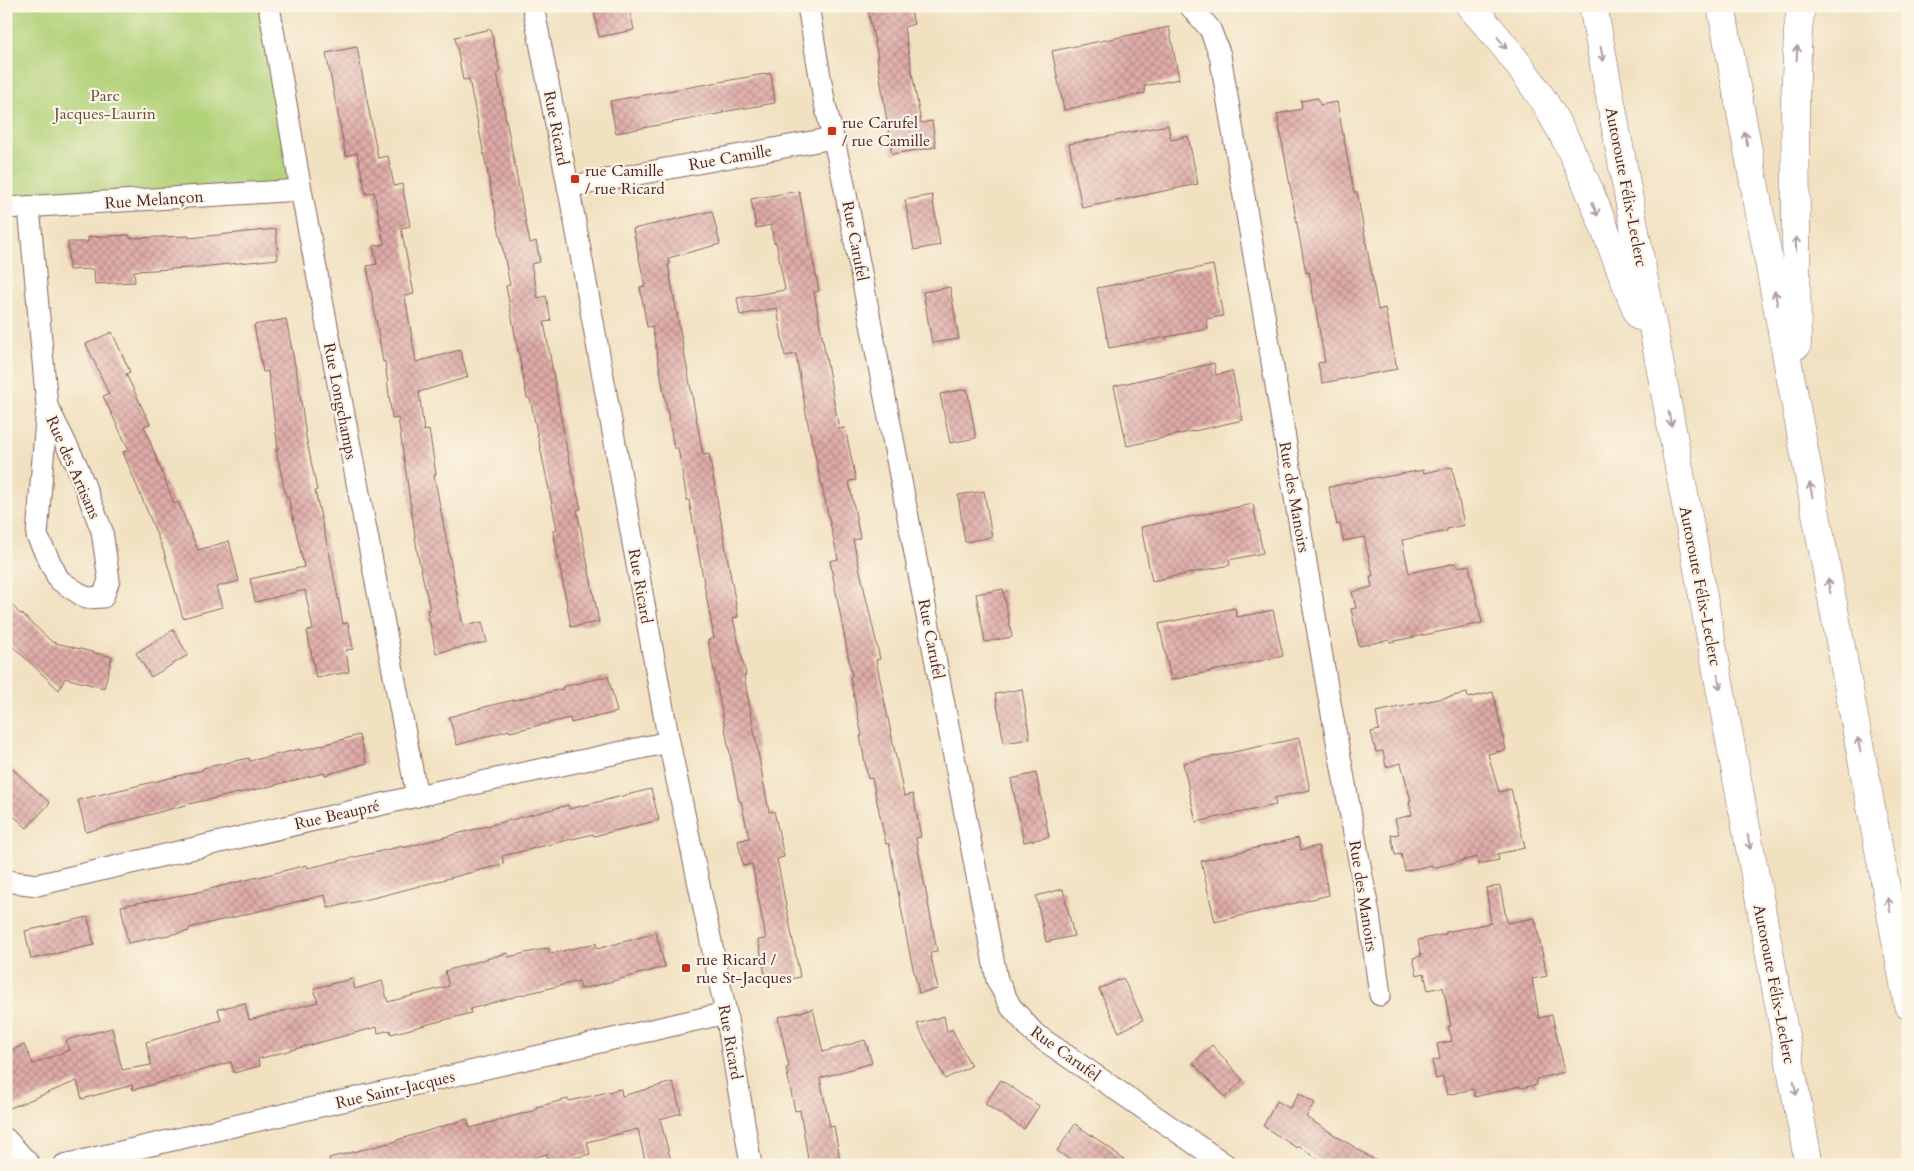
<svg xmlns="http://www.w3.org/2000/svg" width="1914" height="1171" viewBox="0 0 1914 1171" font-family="Cardo,serif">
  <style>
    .park { fill: #b2d27a; stroke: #7e7852 }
    .building { fill: url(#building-cross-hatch) }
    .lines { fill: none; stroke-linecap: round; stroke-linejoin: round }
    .minor-casing { stroke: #846360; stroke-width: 23 }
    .highway-casing { stroke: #846360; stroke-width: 29 }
    .minor { stroke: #fff; stroke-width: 21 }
    .highway { stroke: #fff; stroke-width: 28 }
    .rail { stroke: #4a1f2b; stroke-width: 4 }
    .oneway { stroke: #ae9aa0 }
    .poi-dot { fill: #c8321e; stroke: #fcf5e5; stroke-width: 2 }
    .labels { text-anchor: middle; stroke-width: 4.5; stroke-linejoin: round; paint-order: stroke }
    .park-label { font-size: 16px; fill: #644c3f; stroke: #fcf5e5 }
    .poi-label { font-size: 16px; fill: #4a1f2b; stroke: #fcf5e5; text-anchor: start }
    .street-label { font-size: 16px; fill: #4a1f2b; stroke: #fcf5e5 }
  </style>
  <defs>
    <pattern id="building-cross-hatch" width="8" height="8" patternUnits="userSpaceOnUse" patternTransform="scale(1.25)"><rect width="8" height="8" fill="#dfaca8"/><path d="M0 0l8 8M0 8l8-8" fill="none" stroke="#b78b89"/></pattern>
  </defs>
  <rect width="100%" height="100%" fill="#fcf5e5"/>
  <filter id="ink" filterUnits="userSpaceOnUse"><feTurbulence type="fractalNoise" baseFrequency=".02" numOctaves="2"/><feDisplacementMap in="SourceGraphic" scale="10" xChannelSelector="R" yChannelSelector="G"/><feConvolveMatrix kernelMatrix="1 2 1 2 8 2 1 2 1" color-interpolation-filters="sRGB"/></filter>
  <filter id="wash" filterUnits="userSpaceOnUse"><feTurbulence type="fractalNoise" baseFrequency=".0096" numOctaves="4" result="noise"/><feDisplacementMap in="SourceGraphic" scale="20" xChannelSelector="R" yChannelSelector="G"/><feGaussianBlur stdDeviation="1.12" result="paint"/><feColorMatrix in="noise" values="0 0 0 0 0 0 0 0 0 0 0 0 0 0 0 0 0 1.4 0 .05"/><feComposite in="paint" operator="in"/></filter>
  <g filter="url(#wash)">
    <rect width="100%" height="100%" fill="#f1e1c1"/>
    <polygon class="park" points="6,6 269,6 301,190 6,208"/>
    <g id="blocks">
      <g class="building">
        <polygon points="593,6 629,6 634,30 599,37"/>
        <polygon points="867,6 910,6 914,24 904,27 921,123 932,121 936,147 892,154 877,57 878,57"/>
        <polygon points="1169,27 1179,79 1144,86 1145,93 1064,110 1052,51"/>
        <polygon points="491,29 500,72 497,73 525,219 530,243 536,241 540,262 531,264 538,298 546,296 551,321 544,322 567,451 581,509 577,510 599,622 571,627 553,530 557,529 530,398 527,398 506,286 510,285 469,79 463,80 455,37"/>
        <polygon points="357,47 378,158 388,156 394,186 402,184 410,226 401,228 414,294 405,296 416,362 460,350 468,377 419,392 424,431 429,430 436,474 434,475 463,626 482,622 487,642 436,653 427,610 430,610 418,556 398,418 392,419 385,361 383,362 367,266 377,264 373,246 384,244 374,192 366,194 357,153 346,156 326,53"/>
        <polygon points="771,73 775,103 722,112 723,113 616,133 610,101"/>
        <polygon points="1318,98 1320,105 1337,102 1354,193 1357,192 1378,310 1385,308 1397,369 1322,383 1318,363 1325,362 1309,272 1306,273 1277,114 1302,109 1301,101"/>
        <polygon points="1168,125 1171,140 1188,136 1198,184 1082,208 1069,144"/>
        <polygon points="799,191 819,291 814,292 839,429 845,428 856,480 849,481 860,538 853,540 880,659 876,660 904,796 913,794 921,837 916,838 937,951 930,952 938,989 919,993 910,955 889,843 886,844 872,778 868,779 860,736 862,736 850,677 852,676 830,561 838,559 807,419 796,354 785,356 777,308 740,315 737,298 785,290 776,242 774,243 771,225 756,228 751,199"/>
        <polygon points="932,195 940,245 914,250 905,200"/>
        <polygon points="712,211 720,244 668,258 670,264 668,265 703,455 709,454 738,617 733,618 746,675 744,676 769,812 774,811 784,857 777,859 800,977 767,984 758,940 766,939 752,864 743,866 738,841 749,838 741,801 739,801 708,640 714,638 689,500 687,500 678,448 674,448 652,326 647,327 640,287 645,286 633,229"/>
        <polygon points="276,229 278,259 190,268 134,271 135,282 95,284 94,269 69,270 68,242 88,242 88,237 130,235 130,238 189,236 189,238"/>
        <polygon points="1213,265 1223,316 1206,319 1208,329 1109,348 1097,288"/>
        <polygon points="950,287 959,339 932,343 923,292"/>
        <polygon points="286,319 299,386 306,437 317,490 315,491 331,561 343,624 348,623 353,649 346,650 349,672 316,678 307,631 313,630 305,590 255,602 250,579 304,567 288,496 286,497 276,449 278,449 268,371 263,372 254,325"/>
        <polygon points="112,332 130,372 126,374 150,424 144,426 174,504 178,502 198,550 229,541 239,581 216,587 222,607 183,618 164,552 123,452 129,450 103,396 109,394 86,344"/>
        <polygon points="1214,363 1216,375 1232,371 1243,420 1127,446 1114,386"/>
        <polygon points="967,389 976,438 950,443 940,394"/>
        <polygon points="1452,467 1464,525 1447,529 1447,531 1402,540 1409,573 1456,563 1457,567 1469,565 1482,623 1390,642 1389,640 1359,646 1351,609 1356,608 1352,592 1372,587 1370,576 1373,576 1364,537 1343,541 1340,524 1337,525 1329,487 1378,477 1379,478 1423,470 1424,473"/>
        <polygon points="984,491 992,537 965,542 958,495"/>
        <polygon points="1253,504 1263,553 1229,560 1230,565 1152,581 1141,527"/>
        <polygon points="1003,589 1012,637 985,642 976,594"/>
        <polygon points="6,598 20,614 21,613 52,642 112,657 104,688 65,678 59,690 6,640"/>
        <polygon points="1235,608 1237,617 1273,610 1283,656 1171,680 1159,624"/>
        <polygon points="173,630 188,655 151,677 136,653"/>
        <polygon points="608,676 617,712 571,723 570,718 510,732 509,730 457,745 449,717 492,705 563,689 562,687"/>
        <polygon points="1022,689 1030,739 1004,743 995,694"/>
        <polygon points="1493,692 1506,750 1488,754 1499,792 1511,789 1525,848 1497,854 1499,860 1478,864 1477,857 1432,868 1432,865 1405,871 1401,854 1395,855 1391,835 1399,834 1395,819 1412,815 1409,802 1411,801 1401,763 1386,767 1383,751 1376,752 1371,732 1379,730 1376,712 1467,693 1468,698"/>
        <polygon points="359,735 367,763 325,775 324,773 267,787 193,803 86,832 78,800 203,770 203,768 249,758 250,761 300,749 300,751"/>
        <polygon points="1299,738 1310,790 1274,798 1276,805 1196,822 1183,763"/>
        <polygon points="6,763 50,803 27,828 6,809"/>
        <polygon points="1036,773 1049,837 1024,842 1011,779"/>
        <polygon points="651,789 659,820 594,836 593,834 502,856 504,864 377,897 328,908 325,895 189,928 189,931 128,943 121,906 194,893 307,865 308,868 403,846 403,848 568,805 569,809"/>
        <polygon points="1298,838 1301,850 1318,846 1329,895 1215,922 1201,861"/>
        <polygon points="1500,886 1507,923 1535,918 1547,976 1532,979 1539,1018 1552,1015 1565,1072 1536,1079 1537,1085 1520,1088 1520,1086 1475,1097 1473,1089 1447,1095 1443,1077 1436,1079 1432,1061 1440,1059 1437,1044 1452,1041 1448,1026 1451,1026 1443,987 1428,990 1424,973 1417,975 1413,958 1421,956 1418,940 1446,934 1446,932 1491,923 1486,888"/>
        <polygon points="1063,889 1074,936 1046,942 1036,896"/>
        <polygon points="88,917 94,945 31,959 25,931"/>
        <polygon points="656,933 665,967 598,985 581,989 579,981 517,996 470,1009 471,1013 391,1034 390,1030 378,1033 377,1027 258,1059 260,1066 234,1073 231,1062 133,1090 132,1085 82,1099 77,1081 10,1108 6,1099 6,1052 24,1045 33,1064 69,1050 66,1040 112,1028 122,1070 151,1065 146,1042 221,1020 218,1009 245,1003 249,1020 318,1002 314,988 352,979 355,989 382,981 388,1002 449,986 445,971 507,953 508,957 548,948 550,954 596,943 597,949"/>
        <polygon points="1123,978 1143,1020 1119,1032 1099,989"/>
        <polygon points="813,1009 823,1052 865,1040 872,1063 820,1078 830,1127 834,1126 841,1165 809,1165 800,1110 795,1111 786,1068 789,1067 778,1017"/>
        <polygon points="944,1016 947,1032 952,1029 971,1066 945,1079 917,1024"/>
        <polygon points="1212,1045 1243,1080 1225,1097 1193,1063"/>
        <polygon points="1001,1080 1039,1106 1024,1129 985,1104"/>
        <polygon points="673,1082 681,1113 660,1119 672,1165 646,1165 638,1129 587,1142 590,1154 549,1164 547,1154 509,1165 330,1165 329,1158 397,1141 397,1140 467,1119 470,1128 536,1110 536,1107 568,1099 569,1101 621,1089 622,1096"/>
        <polygon points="1299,1093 1315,1103 1306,1117 1383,1165 1328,1165 1298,1146 1297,1148 1263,1126 1277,1101 1290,1108"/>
        <polygon points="1075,1124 1114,1151 1113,1152 1132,1165 1078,1165 1057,1151"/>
      </g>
    </g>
  </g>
  <g filter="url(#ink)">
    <use href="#blocks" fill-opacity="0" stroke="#846360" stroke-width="1"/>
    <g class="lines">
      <defs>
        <g id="minor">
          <polyline points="269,6 301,190 417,796"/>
          <polyline points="533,6 575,222 669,742 726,1013 751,1165"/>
          <polyline points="808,6 824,100 843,179 997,980 1011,1007 1035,1034 1226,1165"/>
          <polyline points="1190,6 1210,29 1220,55 1328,692 1369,914 1380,995"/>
          <polyline points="568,187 833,138"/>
          <polyline points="29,207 47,406 77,466 102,531 109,580 103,597 86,598 59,580 37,536 47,406"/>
          <polyline points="6,208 301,190"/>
          <polyline points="6,881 37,885 417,796 669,742"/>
          <polyline points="6,1139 30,1165"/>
          <polyline points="64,1165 726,1013"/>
        </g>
        <g id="highway">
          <path d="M1470 6C1500 39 1528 74 1551 113 1588 176 1611 248 1639 316"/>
          <polyline points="1593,6 1809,1165"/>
          <polyline points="1721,6 1908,1005"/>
          <polyline points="1797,345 1795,100 1798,31 1801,6"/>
        </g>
      </defs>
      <use href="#minor" class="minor-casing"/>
      <use href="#highway" class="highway-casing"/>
      <use href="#minor" class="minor"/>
      <use href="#highway" class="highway"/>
      <polyline class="rail" points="6,1162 9,1165"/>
    </g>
    <defs><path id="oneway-shaft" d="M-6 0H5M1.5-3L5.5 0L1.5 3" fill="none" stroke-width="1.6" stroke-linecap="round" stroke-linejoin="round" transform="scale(1.25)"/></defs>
    <g class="oneway">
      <use href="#oneway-shaft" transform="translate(1502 43) rotate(53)"/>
      <use href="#oneway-shaft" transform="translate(1797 53) rotate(-87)"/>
      <use href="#oneway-shaft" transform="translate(1602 54) rotate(79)"/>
      <use href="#oneway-shaft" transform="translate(1746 139) rotate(-101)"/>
      <use href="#oneway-shaft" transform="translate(1595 209) rotate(68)"/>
      <use href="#oneway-shaft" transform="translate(1796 244) rotate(-90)"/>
      <use href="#oneway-shaft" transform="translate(1776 298) rotate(-101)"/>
      <use href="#oneway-shaft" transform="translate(1670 419) rotate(79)"/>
      <use href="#oneway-shaft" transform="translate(1811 490) rotate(-101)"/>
      <use href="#oneway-shaft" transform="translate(1829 586) rotate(-101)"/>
      <use href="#oneway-shaft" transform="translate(1719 682) rotate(79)"/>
      <use href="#oneway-shaft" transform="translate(1859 745) rotate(-101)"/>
      <use href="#oneway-shaft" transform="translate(1749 842) rotate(79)"/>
      <use href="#oneway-shaft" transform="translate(1889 905) rotate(-101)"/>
      <use href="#oneway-shaft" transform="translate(1795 1088) rotate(79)"/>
    </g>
  </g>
  <g class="poi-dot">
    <rect x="827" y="126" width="10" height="10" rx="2.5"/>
    <rect x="570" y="174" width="10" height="10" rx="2.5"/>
    <rect x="681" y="963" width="10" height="10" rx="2.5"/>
  </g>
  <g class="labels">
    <g class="park-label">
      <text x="105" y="101">Parc<tspan x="105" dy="18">Jacques-Laurin</tspan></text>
    </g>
    <g class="poi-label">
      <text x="842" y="128">rue Carufel<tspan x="842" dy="18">/ rue Camille</tspan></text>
      <text x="585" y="176">rue Camille<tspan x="585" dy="18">/ rue Ricard</tspan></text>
      <text x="696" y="965">rue Ricard /<tspan x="696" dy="18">rue St-Jacques</tspan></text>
    </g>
    <g class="street-label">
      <text transform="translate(557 128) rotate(79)" y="6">Rue Ricard</text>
      <text transform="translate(730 157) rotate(-10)" y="6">Rue Camille</text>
      <text transform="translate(1627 187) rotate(79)" y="6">Autoroute Félix-Leclerc</text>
      <text transform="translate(154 199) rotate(-4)" y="6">Rue Melançon</text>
      <text transform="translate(856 241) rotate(79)" y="6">Rue Carufel</text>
      <text transform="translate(341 401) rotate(79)" y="6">Rue Longchamps</text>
      <text transform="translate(74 467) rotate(66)" y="6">Rue des Artisans</text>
      <text transform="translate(1295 497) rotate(80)" y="6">Rue des Manoirs</text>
      <text transform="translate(641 586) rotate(80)" y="6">Rue Ricard</text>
      <text transform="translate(1701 586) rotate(79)" y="6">Autoroute Félix-Leclerc</text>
      <text transform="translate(932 639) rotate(79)" y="6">Rue Carufel</text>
      <text transform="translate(337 814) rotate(-13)" y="6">Rue Beaupré</text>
      <text transform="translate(1364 896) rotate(81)" y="6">Rue des Manoirs</text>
      <text transform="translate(1775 984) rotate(79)" y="6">Autoroute Félix-Leclerc</text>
      <text transform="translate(731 1042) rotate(80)" y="6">Rue Ricard</text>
      <text transform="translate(1066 1053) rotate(36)" y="6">Rue Carufel</text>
      <text transform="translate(395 1089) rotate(-13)" y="6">Rue Saint-Jacques</text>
    </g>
  </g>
  <rect width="1914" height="1171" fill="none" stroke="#fcf5e5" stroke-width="25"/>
</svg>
